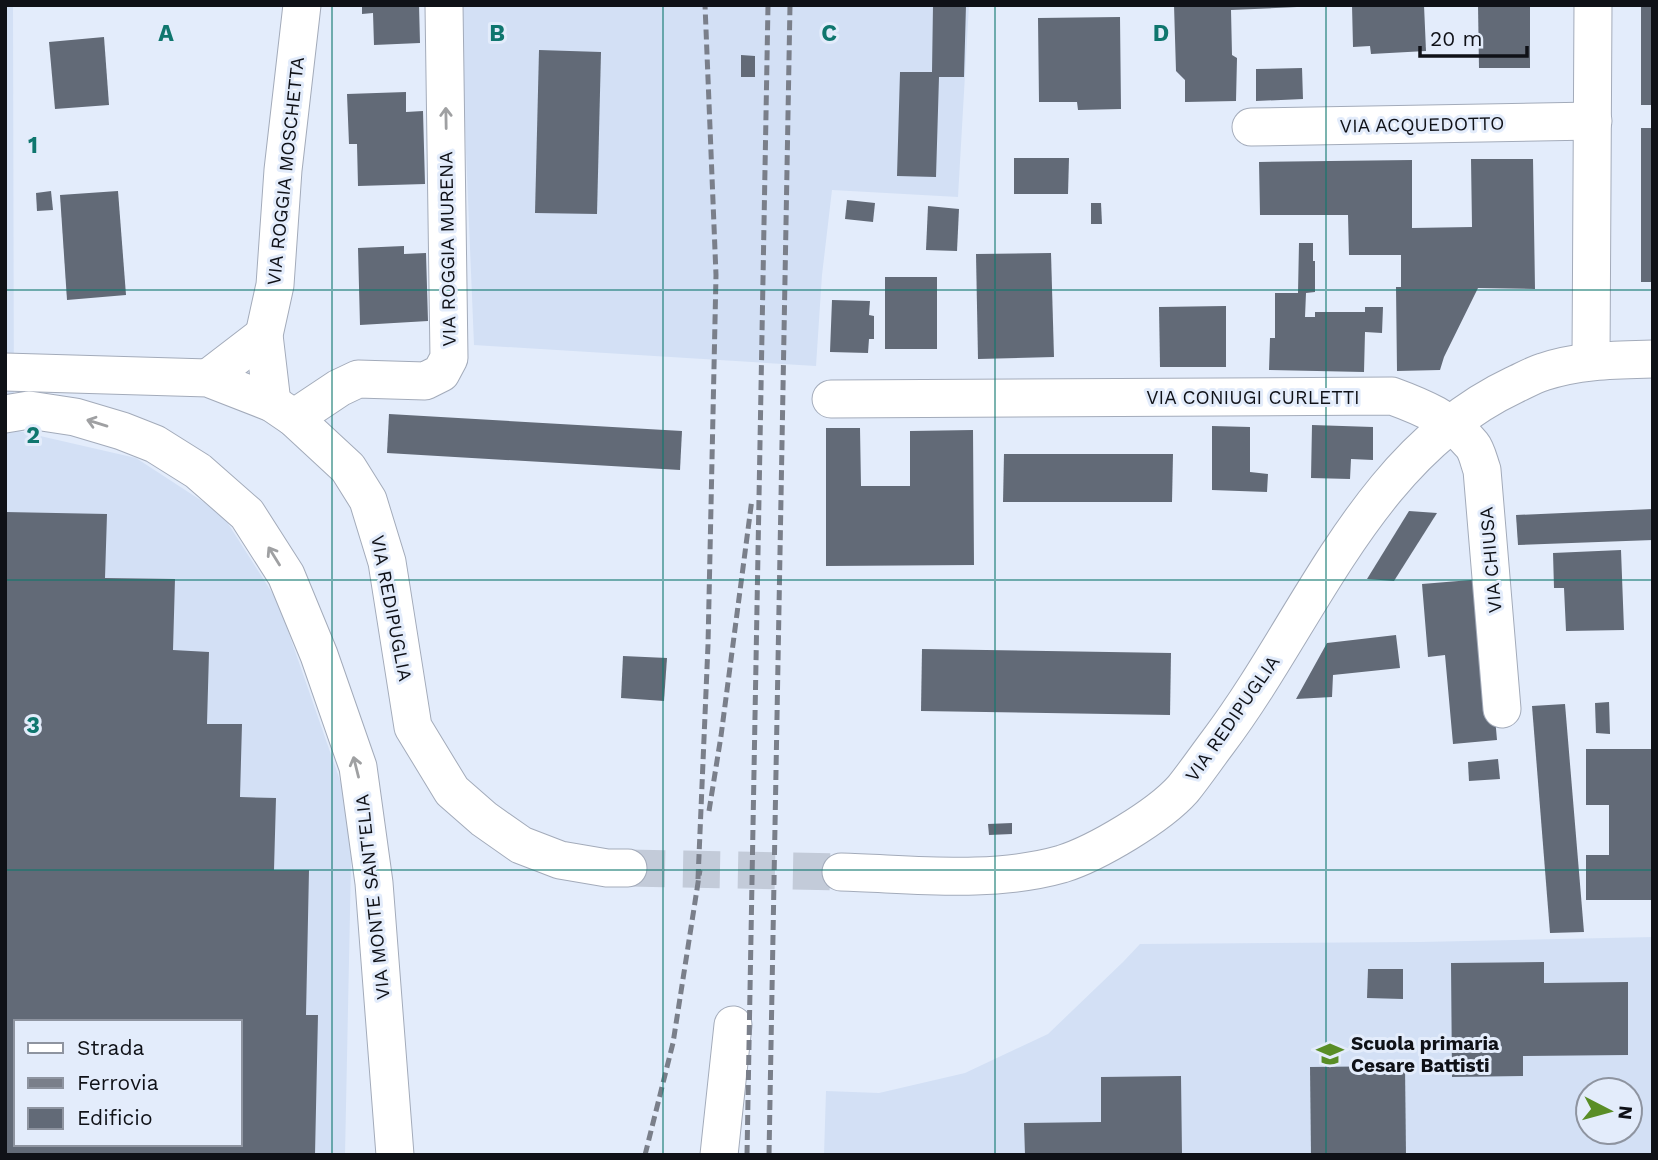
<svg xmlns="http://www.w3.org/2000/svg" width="1658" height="1160" viewBox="0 0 1658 1160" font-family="'Work Sans',sans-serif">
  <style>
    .built { fill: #d3e0f5; fill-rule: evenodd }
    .building { fill: #626a77; fill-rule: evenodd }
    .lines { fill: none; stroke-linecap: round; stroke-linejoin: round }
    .minor-tunnel { stroke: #c3cbd9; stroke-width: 37; stroke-dasharray: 37 18; stroke-linecap: butt }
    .minor-casing { stroke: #a3abba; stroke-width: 39 }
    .minor { stroke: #fff; stroke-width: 37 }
    .rail { stroke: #7a7f8a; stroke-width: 5; stroke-dasharray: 10 5; stroke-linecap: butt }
    .oneway { stroke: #9fa0a2 }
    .grid { fill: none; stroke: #0f766e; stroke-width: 2; stroke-opacity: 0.55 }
    .labels { text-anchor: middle; stroke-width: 6; stroke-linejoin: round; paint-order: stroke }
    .street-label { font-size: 19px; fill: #0f1117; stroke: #e3ecfb }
    .poi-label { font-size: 19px; font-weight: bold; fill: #0f1117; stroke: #e3ecfb; text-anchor: start }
    .grid-label { font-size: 23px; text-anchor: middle; font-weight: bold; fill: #0f766e; stroke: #e3ecfb; stroke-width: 6; stroke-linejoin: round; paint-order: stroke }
  </style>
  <rect width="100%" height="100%" fill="#e3ecfb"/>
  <g class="built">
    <path d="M5 5H13L14 430 136 458 222 514 278 602 352 815 345 1155H5ZM16 1022H240V1144H16Z"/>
    <polygon points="460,5 969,5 958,197 832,190 822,275 816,366 474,345"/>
    <path d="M1653 937V1155H824L826 1091 879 1093 965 1073 1048 1034 1123 962 1140 944 1421 942ZM1588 1090H1630V1132H1588Z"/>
  </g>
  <g class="building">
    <polygon points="362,5 419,5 420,43 374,45 373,13 362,14"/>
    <polygon points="933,5 966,5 964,77 939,77 936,177 897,176 900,72 932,72"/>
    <polygon points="1174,5 1297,5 1297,7 1231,10 1232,55 1237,58 1236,101 1185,102 1185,80 1176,71"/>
    <polygon points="1352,5 1424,5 1426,51 1371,54 1370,46 1353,47"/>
    <polygon points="1478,5 1530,5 1530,68 1479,68"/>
    <rect x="1641" y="5" width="12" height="100"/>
    <polygon points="1120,17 1121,109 1078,110 1077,102 1039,102 1038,18"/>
    <polygon points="104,37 109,105 55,109 49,42"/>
    <polygon points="539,50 601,52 597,214 535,213"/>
    <polygon points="741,55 755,56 755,77 741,77"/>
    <polygon points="1302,68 1303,99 1256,101 1256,69"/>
    <polygon points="406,92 406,112 423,111 425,184 358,186 357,144 349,144 347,94"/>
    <rect x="1641" y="128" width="12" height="154"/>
    <polygon points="1014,158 1069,158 1068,194 1014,194"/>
    <polygon points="1471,159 1533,159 1535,289 1478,288 1444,357 1440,370 1397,371 1396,287 1401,287 1401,255 1349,255 1348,215 1260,215 1259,162 1412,160 1412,228 1472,227"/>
    <polygon points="51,191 53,210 37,211 36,193"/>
    <polygon points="118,191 126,295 67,300 60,195"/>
    <polygon points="847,200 875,203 873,222 845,219"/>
    <polygon points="1091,203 1101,203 1102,224 1091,224"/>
    <polygon points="928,206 959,209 957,251 926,250"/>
    <polygon points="1299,243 1313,243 1313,261 1315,261 1315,292 1306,293 1305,317 1315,317 1315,312 1365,312 1365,307 1383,307 1382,333 1365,332 1364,372 1269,370 1270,338 1275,338 1275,293 1298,293"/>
    <polygon points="404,246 404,254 426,253 428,321 360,325 358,248"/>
    <polygon points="1051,253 1054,357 978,359 976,254"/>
    <rect x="885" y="277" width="52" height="72"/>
    <polygon points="832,300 870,301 869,315 874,316 874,339 869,339 868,353 830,352"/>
    <polygon points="1226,306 1226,367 1160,367 1159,307"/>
    <polygon points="389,414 682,431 680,470 387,453"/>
    <polygon points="1312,425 1373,427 1373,460 1351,459 1350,479 1311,478"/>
    <polygon points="1212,426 1250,427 1250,472 1268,474 1267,492 1212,490"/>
    <polygon points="826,428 860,428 861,486 910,486 910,431 973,430 974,565 826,566"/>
    <polygon points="1004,454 1173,454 1172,502 1003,502"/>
    <polygon points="1653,509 1653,540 1518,545 1516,515"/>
    <polygon points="1409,511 1437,513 1394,581 1367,579"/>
    <path d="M5 512 107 514 105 578 175 579 173 650 209 652 207 724H242L240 797 276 798 274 870H309L306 1015H318L315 1155H5ZM16 1022H240V1144H16Z"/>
    <polygon points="1621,550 1624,630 1566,631 1564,588 1554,588 1553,553"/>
    <polygon points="1483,579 1497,740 1453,744 1445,655 1428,657 1422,584"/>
    <polygon points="1396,635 1400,668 1333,675 1332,697 1296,699 1327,643"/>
    <polygon points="922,649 1171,653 1170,715 921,711"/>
    <polygon points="623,656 667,658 664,701 621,698"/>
    <polygon points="1609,702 1610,734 1596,733 1595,703"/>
    <polygon points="1565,704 1584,932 1550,933 1532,706"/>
    <polygon points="1586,749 1653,749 1653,900 1586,900 1586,855 1609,855 1609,805 1586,805"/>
    <polygon points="1498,759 1500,779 1469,781 1468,762"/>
    <polygon points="1012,823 1012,834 989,835 988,824"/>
    <polygon points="1544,962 1544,983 1628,982 1628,1055 1523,1056 1523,1076 1452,1077 1451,963"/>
    <polygon points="1368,969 1403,969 1403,999 1367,998"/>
    <polygon points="1405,1066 1406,1155 1311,1155 1310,1067"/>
    <polygon points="1181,1076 1182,1155 1025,1155 1024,1123 1101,1122 1101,1077"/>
  </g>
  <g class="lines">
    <polyline class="minor-tunnel" points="628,868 841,872"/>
    <defs>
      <g id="minor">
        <polyline points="1251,127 1593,121"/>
        <polyline points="1591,361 1593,5"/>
        <polyline points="5,372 208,378 272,403 294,418 348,468 368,500 387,562 413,727 452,791 484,819 521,845 560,860 607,868 628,868"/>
        <polyline points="208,378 264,335"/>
        <path d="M831 399 1392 396C1422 407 1451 419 1472 445 1477 451 1479 462 1482 470L1502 709"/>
        <polyline points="272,403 264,335 275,285 283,170 302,5"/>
        <polyline points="5,414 29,410 75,417 122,431 155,444 198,471 247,514 286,575 319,655 358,767 374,883 395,1155"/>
        <polyline points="294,418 339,388 358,379 425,381 441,373 449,358 444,5"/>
        <path d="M841 872C913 874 992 884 1062 864 1097 853 1159 816 1183 789 1195 774 1206 758 1218 742 1310 620 1367 454 1514 385 1523 381 1533 375 1543 372 1579 360 1615 360 1653 359"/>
        <polyline points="719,1155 733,1025"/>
      </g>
    </defs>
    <use href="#minor" class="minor-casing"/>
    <use href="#minor" class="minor"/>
    <g class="rail">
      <polyline points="709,811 721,736 752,499"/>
      <polyline points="698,879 708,645 716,275 705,5"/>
      <polyline points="645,1155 673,1043 700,870"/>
      <polyline points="747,1155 768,5"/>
      <polyline points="769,1155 790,5"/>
    </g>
  </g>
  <defs><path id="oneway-shaft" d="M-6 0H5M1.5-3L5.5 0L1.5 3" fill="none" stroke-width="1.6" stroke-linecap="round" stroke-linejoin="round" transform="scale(1.75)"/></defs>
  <g class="oneway">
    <use href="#oneway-shaft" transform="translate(446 118) rotate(-91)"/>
    <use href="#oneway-shaft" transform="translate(97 423) rotate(-163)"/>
    <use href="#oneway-shaft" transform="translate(274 556) rotate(-122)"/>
    <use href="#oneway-shaft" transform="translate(356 767) rotate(-104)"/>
  </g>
  <path class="grid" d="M332 5V1155M663 5V1155M995 5V1155M1326 5V1155M5 290H1653M5 580H1653M5 870H1653"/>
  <defs>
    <symbol id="school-bare" viewBox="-9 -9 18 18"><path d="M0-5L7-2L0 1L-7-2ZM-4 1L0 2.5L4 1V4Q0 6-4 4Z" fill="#598d26" stroke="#e3ecfb" stroke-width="2.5" paint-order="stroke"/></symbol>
  </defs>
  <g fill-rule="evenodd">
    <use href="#school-bare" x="1311" y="1035" width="38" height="38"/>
  </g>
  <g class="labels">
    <g class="street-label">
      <text transform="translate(1422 124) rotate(-1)" y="7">VIA ACQUEDOTTO</text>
      <text transform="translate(285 171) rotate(-84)" y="7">VIA ROGGIA MOSCHETTA</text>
      <text transform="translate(447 249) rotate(-91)" y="7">VIA ROGGIA MURENA</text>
      <text x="1253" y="404">VIA CONIUGI CURLETTI</text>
      <text transform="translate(1490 560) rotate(-95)" y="7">VIA CHIUSA</text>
      <text transform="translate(392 608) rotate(79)" y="7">VIA REDIPUGLIA</text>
      <text transform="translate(1232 718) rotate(-55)" y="7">VIA REDIPUGLIA</text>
      <text transform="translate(372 897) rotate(-96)" y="7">VIA MONTE SANT'ELIA</text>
    </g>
    <g class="poi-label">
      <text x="1351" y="1050">Scuola primaria<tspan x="1351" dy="22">Cesare Battisti</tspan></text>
    </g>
  </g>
  <g class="grid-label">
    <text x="166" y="41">A</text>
    <text x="497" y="41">B</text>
    <text x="829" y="41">C</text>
    <text x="1161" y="41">D</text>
    <text x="33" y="153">1</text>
    <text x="33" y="443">2</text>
    <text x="33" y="733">3</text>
  </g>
  <rect width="1658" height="1160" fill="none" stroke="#0f1117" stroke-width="14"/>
  <rect x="14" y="1020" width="228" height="126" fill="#e3ecfb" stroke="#8e94a0" stroke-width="2"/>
  <rect x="28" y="1043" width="35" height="10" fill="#ffffff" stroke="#8e94a0" stroke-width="2"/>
  <text x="77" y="1055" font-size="21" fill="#0f1117">Strada</text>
  <rect x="28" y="1078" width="35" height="10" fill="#7a7f8a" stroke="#8e94a0" stroke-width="2"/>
  <text x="77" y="1090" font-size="21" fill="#0f1117">Ferrovia</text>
  <rect x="28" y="1108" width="35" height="21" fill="#626a77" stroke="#8e94a0" stroke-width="2"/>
  <text x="77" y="1125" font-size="21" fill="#0f1117">Edificio</text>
  <g transform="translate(1609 1111) rotate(96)"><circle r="33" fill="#e3ecfb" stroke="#8e94a0" stroke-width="2"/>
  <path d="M0-5L12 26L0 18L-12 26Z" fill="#598d26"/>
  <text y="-10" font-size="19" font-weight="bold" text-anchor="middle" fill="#0f1117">N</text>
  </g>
  <path d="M1420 46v10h107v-10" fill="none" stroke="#0f1117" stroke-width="3.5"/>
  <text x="1430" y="46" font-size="21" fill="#0f1117" stroke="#e3ecfb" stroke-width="5" paint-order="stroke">20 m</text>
</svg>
